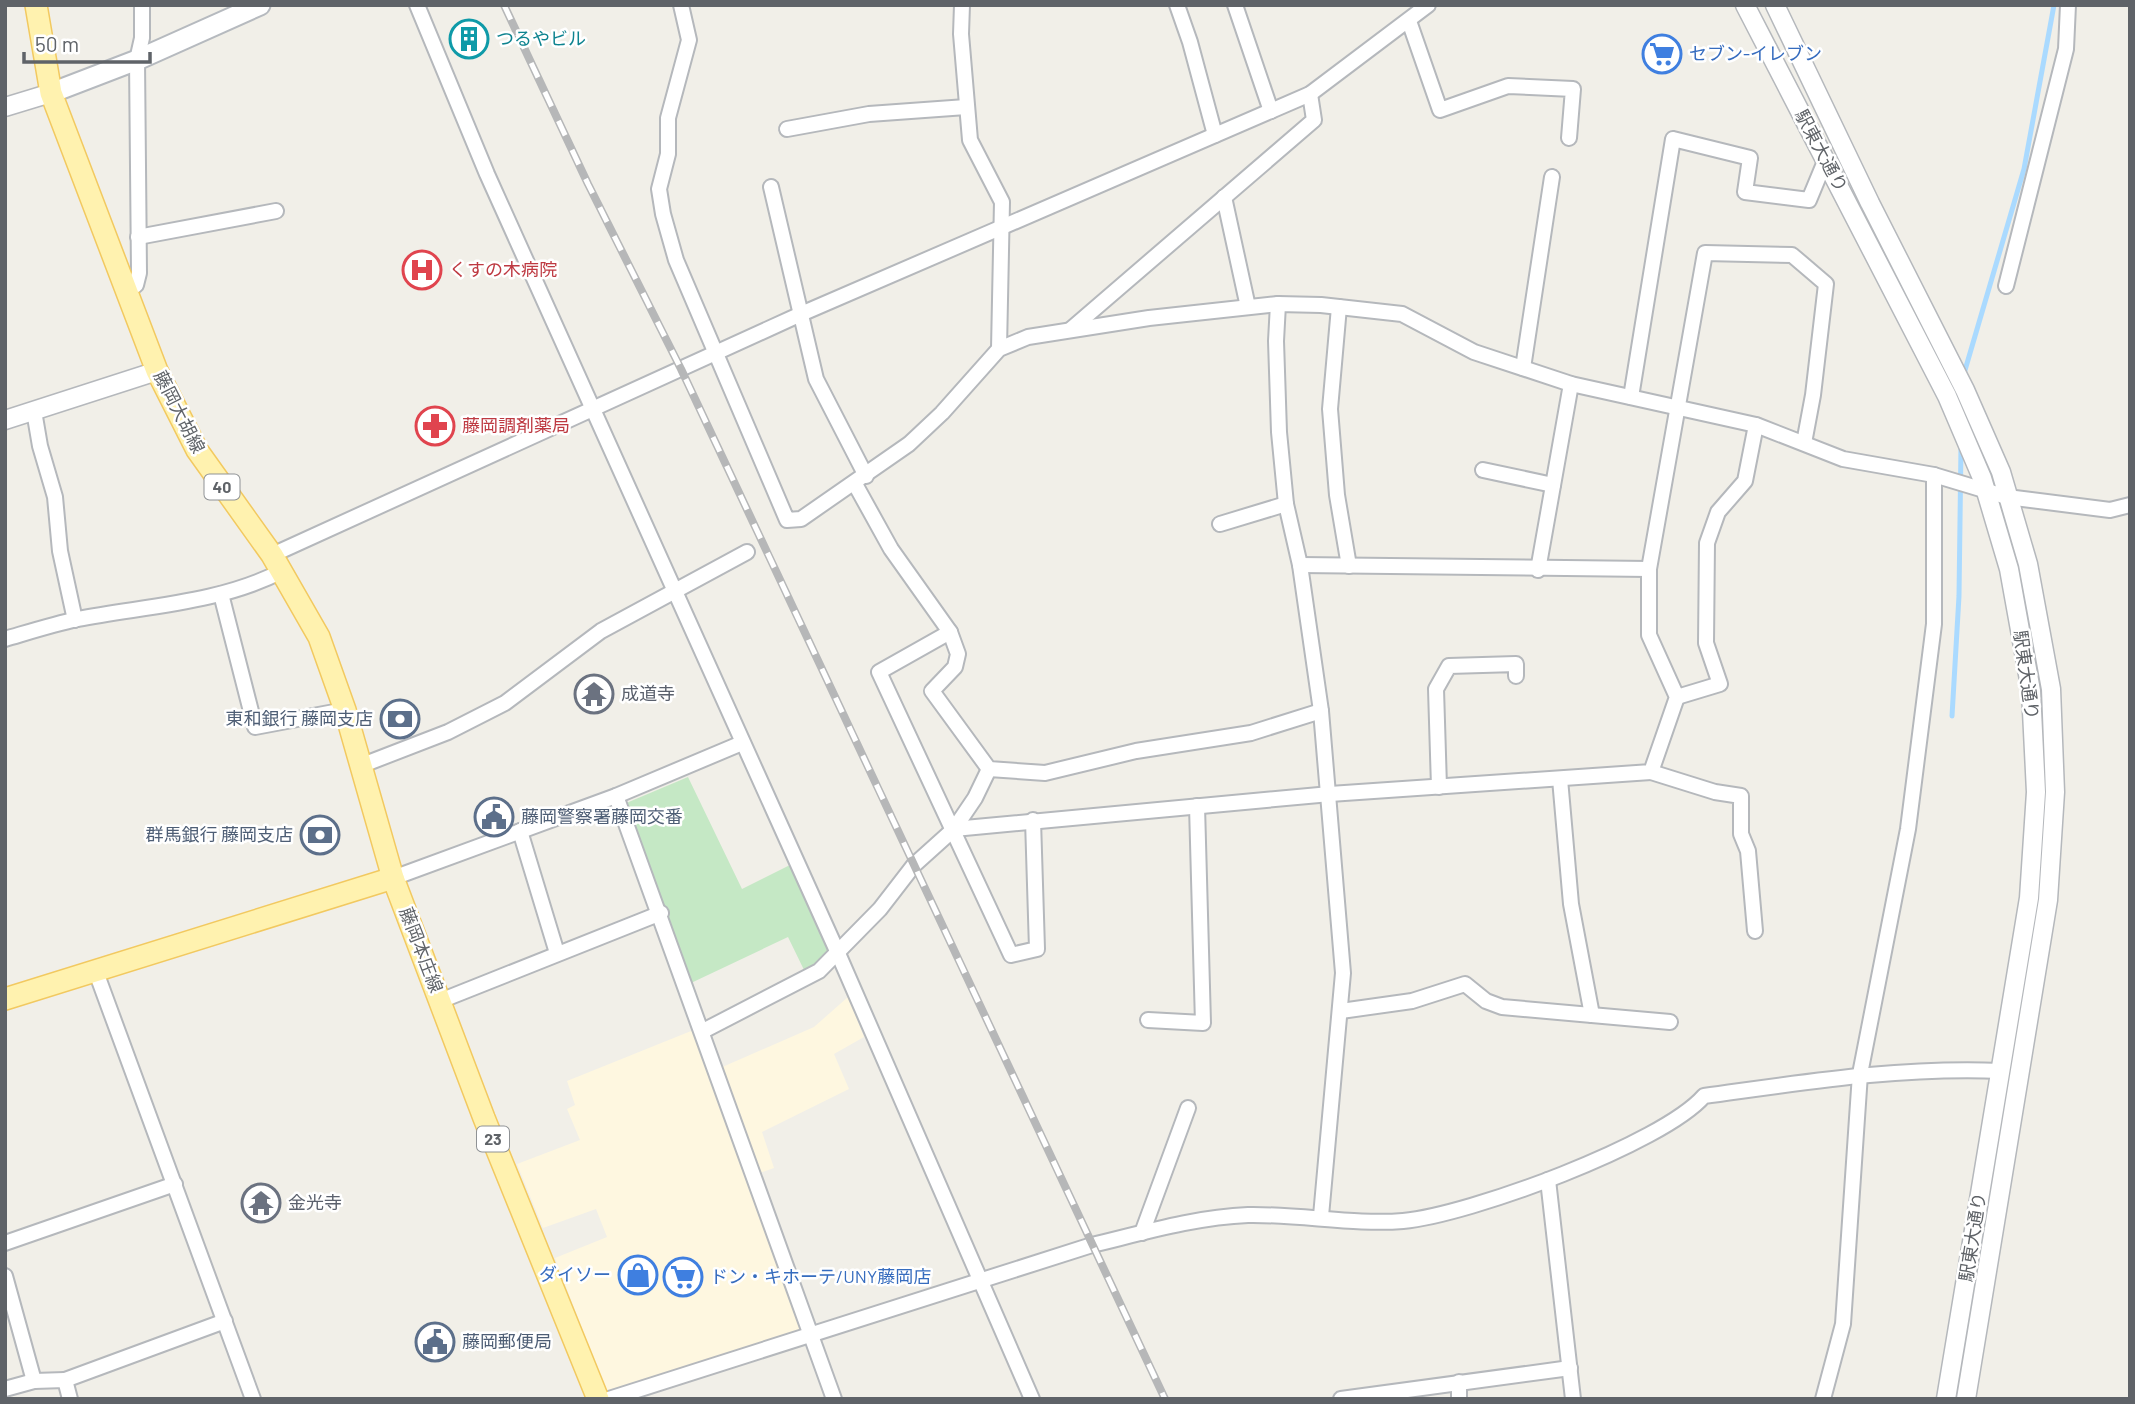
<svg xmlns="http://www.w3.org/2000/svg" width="2135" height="1404" viewBox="0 0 2135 1404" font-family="Barlow,'Noto Sans JP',sans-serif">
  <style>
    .commercial { fill: #fef7e0 }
    .green { fill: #c5e8c5 }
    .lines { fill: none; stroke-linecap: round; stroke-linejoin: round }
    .stream { stroke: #aadaff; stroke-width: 5 }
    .minor-casing { stroke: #b5b8bc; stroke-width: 18 }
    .tertiary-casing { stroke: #b5b8bc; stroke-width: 21 }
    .secondary-casing { stroke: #b6babf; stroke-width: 23 }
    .primary-casing { stroke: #f2c960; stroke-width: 24 }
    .minor { stroke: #fff; stroke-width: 14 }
    .tertiary { stroke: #fff; stroke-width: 18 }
    .secondary { stroke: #fff; stroke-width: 19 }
    .primary { stroke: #fff2af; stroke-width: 21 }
    .rail-casing { stroke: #b6b7b8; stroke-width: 8 }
    .rail { stroke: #fff; stroke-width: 5; stroke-dasharray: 16; stroke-linecap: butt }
    .labels { text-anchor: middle; stroke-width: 5; stroke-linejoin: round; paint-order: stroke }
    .shield { fill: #fff; stroke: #8f9295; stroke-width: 2 }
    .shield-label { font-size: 16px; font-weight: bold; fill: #5f6368 }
    .culture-label { font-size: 18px; fill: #0d838f; stroke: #fff; text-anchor: start }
    .shop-label { font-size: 18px; fill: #366cbe; stroke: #fff; text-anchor: start }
    .street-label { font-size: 18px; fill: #5f6368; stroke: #fff }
    .health-label { font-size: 18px; fill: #be3a42; stroke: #fff; text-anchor: start }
    .worship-label { font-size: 18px; fill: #5b616d; stroke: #fff; text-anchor: start }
    .service-label { font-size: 18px; fill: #4e5e75; stroke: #fff; text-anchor: end }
  </style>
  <rect width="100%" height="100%" fill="#f1efe8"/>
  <polygon class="commercial" points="848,997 864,1037 834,1054 849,1089 762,1132 774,1168 748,1177 803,1329 606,1391 555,1258 607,1237 596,1209 543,1228 517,1164 580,1140 567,1109 575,1105 567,1081 696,1029 711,1072 814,1027"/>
  <polygon class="green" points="688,777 742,889 790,865 829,950 805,972 788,937 691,983 624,804"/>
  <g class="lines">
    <g class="stream">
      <polyline points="1963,377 2024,169 2054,5"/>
      <polyline points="1952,716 1959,596 1961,446"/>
    </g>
    <defs>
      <g id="minor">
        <polyline points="417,5 487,174 837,951 1032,1399"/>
        <polyline points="681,5 689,40 668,118 668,154 659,189 663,214 676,260 787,520 801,519 909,444 942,413 999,349 1028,337 1149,318 1278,304 1321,305 1402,314 1474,352 1571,384 1756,425 1843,459 1934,475 2007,497 2110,510 2130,505"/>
        <polyline points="962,5 961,34 970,140 1002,202 999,349"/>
        <polyline points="1177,5 1190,42 1215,135"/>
        <polyline points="1235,5 1271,111"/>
        <polyline points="1409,21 1440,110 1508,86 1573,89 1569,138"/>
        <polyline points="787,129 869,114 966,107"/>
        <polyline points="771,187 816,379 866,476"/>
        <polyline points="1224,197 1248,307"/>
        <polyline points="138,237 276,211"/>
        <polyline points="2006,286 2066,49 2068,5"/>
        <polyline points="126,292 136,285 139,273 137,60 142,38 142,5"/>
        <polyline points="1278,304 1276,341 1279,432 1286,504 1300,565 1321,711 1343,973 1321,1216"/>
        <polyline points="1339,307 1330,409 1337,495 1349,566"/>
        <polyline points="1070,330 1314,120 1310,94"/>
        <polyline points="1523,368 1552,177"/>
        <polyline points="1631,397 1673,139 1750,158 1745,192 1809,200 1826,159"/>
        <polyline points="34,411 40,446 55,497 60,551 75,620"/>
        <polyline points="1483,470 1553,485"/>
        <polyline points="855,484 891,549 950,632 958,654 955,667 932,691 989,769 1045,773 1136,751 1251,733 1321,711"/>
        <polyline points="1220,524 1286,504"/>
        <polyline points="272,555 801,314 1310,94 1428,5"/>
        <polyline points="1300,565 1649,569"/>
        <polyline points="1538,570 1571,384"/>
        <polyline points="221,594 255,727 345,710"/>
        <polyline points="950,632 879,672 1011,955 1037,949 1033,820"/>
        <path d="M5 639C29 632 54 624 78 619 146 606 220 603 282 571"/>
        <polyline points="1677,697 1720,684 1706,643 1707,543 1718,512 1745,481 1756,425"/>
        <polyline points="360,766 448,732 505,703 601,631 747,552"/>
        <polyline points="1651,772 1715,792 1741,796 1741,834 1748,851 1755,931"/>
        <polyline points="1560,779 1571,904 1592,1015"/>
        <polyline points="1439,787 1436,689 1449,666 1516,664 1516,676"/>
        <polyline points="616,796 834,1399"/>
        <polyline points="954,829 975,798 989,769"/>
        <polyline points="520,831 557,953"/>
        <polyline points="393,878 616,796 742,743"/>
        <polyline points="96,972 253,1399"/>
        <polyline points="440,1001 661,913"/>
        <polyline points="1341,1011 1412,1001 1465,984 1486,1001 1502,1007 1670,1022"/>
        <polyline points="1148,1020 1203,1023 1197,806"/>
        <polyline points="703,1031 819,971 880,909 914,865 954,829 1330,794 1651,772 1677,697 1649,635 1649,569 1705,253 1792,255 1826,284 1813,395 1804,443"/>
        <polyline points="1548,1180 1573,1399"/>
        <polyline points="1142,1233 1188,1108"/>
        <polyline points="5,1243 175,1184"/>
        <polyline points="5,1276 34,1381"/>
        <polyline points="65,1380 225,1321"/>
        <polyline points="1459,1382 1459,1399"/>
        <polyline points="5,1389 34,1381 65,1380 70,1399"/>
        <path d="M609 1399 1092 1245C1142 1233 1196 1217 1248 1215 1299 1214 1355 1225 1403 1221 1469 1215 1662 1144 1704 1096 1807 1082 1897 1067 2001 1071"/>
        <polyline points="1341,1399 1570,1368"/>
        <polyline points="1823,1399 1843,1324 1860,1074 1908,829 1934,624 1934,475"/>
      </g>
      <g id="tertiary">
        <polyline points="1745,5 1947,396 1982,478 2009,569 2031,691 2036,792 2029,898 1946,1399"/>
        <polyline points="1775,5 1870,203 1965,390 2001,472 2028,564 2051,689 2055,792 2048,900 1966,1399"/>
        <polyline points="5,107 51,93"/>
        <polyline points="5,420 157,371"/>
      </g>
      <polyline id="secondary" points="51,93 137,60 260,5"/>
      <g id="primary">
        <polyline points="36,5 51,93 157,371 197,450 272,555 319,637 345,710 393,878 484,1118 598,1399"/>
        <polyline points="5,999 393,878"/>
      </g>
    </defs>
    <use href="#minor" class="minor-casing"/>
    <use href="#tertiary" class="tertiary-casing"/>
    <use href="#secondary" class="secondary-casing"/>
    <use href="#primary" class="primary-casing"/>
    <use href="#minor" class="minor"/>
    <use href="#tertiary" class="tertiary"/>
    <use href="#secondary" class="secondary"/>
    <use href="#primary" class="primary"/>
    <defs>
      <polyline id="rail" points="504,5 588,184 681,369 1165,1399"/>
    </defs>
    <use href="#rail" class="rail-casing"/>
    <use href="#rail" class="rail"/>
  </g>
  <defs>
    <symbol id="building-ring" viewBox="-11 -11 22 22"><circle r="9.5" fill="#fff" stroke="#0f9aa8" stroke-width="1.5"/><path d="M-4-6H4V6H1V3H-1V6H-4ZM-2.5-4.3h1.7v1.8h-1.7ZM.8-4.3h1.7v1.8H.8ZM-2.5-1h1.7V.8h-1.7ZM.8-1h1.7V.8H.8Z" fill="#0f9aa8"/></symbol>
    <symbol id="supermarket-ring" viewBox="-11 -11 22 22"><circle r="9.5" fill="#fff" stroke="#3f7fe0" stroke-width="1.5"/><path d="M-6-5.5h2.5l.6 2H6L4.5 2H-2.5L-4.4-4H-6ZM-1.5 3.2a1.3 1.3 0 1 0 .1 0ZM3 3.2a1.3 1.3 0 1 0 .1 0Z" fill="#3f7fe0"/></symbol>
    <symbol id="hospital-ring" viewBox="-11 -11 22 22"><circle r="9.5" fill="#fff" stroke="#e0444e" stroke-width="1.5"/><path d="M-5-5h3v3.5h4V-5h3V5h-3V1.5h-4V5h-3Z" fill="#e0444e"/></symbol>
    <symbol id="pharmacy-ring" viewBox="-11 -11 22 22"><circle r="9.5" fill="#fff" stroke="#e0444e" stroke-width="1.5"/><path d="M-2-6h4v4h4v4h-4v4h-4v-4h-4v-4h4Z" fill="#e0444e"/></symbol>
    <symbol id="temple-ring" viewBox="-11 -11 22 22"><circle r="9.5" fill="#fff" stroke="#6b7280" stroke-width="1.5"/><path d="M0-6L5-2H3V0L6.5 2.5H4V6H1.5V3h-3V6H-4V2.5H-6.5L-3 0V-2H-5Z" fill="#6b7280"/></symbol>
    <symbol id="bank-ring" viewBox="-11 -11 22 22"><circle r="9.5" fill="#fff" stroke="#5c6f8a" stroke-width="1.5"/><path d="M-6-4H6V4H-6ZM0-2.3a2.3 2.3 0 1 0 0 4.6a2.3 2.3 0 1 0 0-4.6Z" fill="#5c6f8a"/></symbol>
    <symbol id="civic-ring" viewBox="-11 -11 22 22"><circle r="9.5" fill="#fff" stroke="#5c6f8a" stroke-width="1.5"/><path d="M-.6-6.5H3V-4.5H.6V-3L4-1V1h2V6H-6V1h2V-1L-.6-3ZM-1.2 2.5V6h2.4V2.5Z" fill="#5c6f8a"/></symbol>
    <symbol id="shop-ring" viewBox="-11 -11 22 22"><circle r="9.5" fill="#fff" stroke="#3f7fe0" stroke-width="1.5"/><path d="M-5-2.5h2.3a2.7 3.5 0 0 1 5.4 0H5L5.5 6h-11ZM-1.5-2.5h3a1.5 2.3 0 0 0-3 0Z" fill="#3f7fe0"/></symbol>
  </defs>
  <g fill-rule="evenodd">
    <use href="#building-ring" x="447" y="17" width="44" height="44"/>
    <use href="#supermarket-ring" x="1640" y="32" width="44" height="44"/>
    <use href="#hospital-ring" x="400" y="248" width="44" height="44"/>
    <use href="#pharmacy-ring" x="413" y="404" width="44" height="44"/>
    <use href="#temple-ring" x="572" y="672" width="44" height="44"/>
    <use href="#bank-ring" x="378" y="697" width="44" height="44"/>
    <use href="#civic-ring" x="472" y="795" width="44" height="44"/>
    <use href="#bank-ring" x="298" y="813" width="44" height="44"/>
    <use href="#temple-ring" x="239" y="1181" width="44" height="44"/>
    <use href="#shop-ring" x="616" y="1253" width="44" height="44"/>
    <use href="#supermarket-ring" x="661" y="1255" width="44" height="44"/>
    <use href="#civic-ring" x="413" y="1320" width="44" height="44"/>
  </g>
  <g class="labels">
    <g class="shield">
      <rect x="204.5" y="474.5" width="35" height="25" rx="5"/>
      <rect x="477" y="1126.5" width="32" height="25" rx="5"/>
    </g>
    <g class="shield-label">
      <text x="222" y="493">40</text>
      <text x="493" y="1145">23</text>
    </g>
    <g class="culture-label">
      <text x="496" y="45">つるやビル</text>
    </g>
    <g class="shop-label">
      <text x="1689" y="60">セブン-イレブン</text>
      <text x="611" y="1281" text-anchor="end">ダイソー</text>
      <text x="710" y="1283">ドン・キホーテ/UNY藤岡店</text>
    </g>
    <g class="street-label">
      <text transform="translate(1821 151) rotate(62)" y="6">駅東大通り</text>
      <text transform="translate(179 412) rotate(63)" y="6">藤岡大胡線</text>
      <text transform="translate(2026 675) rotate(82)" y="6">駅東大通り</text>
      <text transform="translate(421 950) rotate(69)" y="6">藤岡本庄線</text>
      <text transform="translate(1973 1237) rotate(-81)" y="6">駅東大通り</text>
    </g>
    <g class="health-label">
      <text x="449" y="276">くすの木病院</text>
      <text x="462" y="432">藤岡調剤薬局</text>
    </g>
    <g class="worship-label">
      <text x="621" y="700">成道寺</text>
      <text x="288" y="1209">金光寺</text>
    </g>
    <g class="service-label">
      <text x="373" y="725">東和銀行 藤岡支店</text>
      <text x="521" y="823" text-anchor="start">藤岡警察署藤岡交番</text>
      <text x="293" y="841">群馬銀行 藤岡支店</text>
      <text x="462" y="1348" text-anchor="start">藤岡郵便局</text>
    </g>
  </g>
  <rect width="2135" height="1404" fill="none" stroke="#5f6368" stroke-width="14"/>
  <path d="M24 52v10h126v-10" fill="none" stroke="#5f6368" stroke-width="3.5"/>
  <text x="35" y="52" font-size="21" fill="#5f6368" stroke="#ffffff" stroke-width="5" paint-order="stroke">50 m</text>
</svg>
